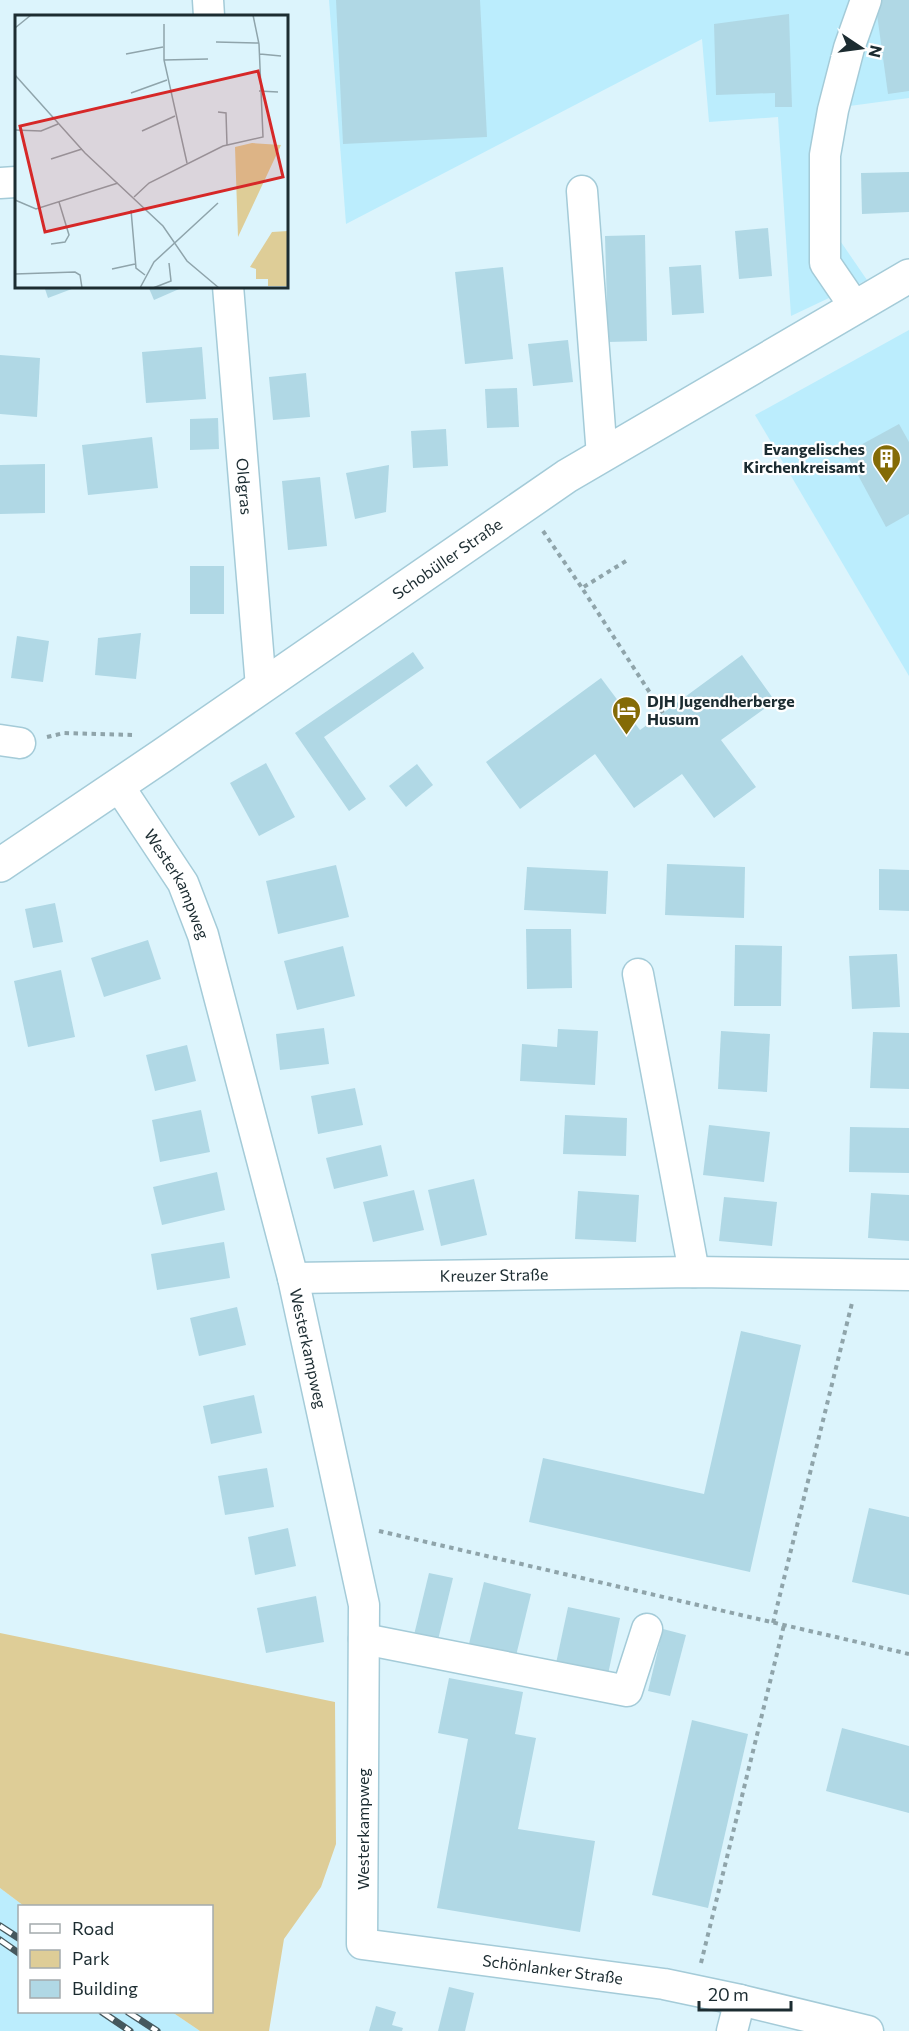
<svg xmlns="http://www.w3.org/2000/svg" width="909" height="2031" viewBox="0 0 909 2031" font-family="Commissioner,sans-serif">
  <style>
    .built { fill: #bbedfd }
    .green { fill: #decd97 }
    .building { fill: #b0d8e5 }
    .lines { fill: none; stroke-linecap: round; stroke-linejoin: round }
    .minor-casing { stroke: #a4cbd8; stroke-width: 33 }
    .major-casing { stroke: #a4cbd8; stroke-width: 36 }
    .path { stroke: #8fa4aa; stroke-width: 4; stroke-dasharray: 4.5 4.5; stroke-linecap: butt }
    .minor { stroke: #fff; stroke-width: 30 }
    .major { stroke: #fff; stroke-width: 33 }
    .rail-casing { stroke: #46585d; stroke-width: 7 }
    .rail { stroke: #fff; stroke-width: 4.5; stroke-dasharray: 14; stroke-linecap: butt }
    .labels { text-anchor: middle; stroke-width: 4.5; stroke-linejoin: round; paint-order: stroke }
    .poi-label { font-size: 16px; font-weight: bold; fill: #1c2c31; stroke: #fff; text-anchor: end }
    .street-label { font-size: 16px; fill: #1c2c31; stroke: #fff }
    .inset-road { fill: none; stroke: #8fa4ab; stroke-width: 1.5 }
    .view { fill: #d62828; fill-opacity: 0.15; stroke: #d62828; stroke-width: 3 }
    .inset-edge { fill: none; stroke: #1c2c31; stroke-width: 3 }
  </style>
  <rect width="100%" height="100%" fill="#dcf4fc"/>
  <g class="built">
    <polygon points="329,0 909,0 909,98 842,107 830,226 867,280 791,316 778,117 709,122 702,39 346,224"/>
    <polygon points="909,330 909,676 755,415"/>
    <polygon points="0,1888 24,1906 20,1906 20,2012 172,2012 200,2031 0,2031"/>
  </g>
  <polygon class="green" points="0,1633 335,1702 336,1844 321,1887 284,1939 269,2031 200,2031 172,2012 212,2012 212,1906 24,1906 0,1888"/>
  <g class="building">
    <polygon points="336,0 480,0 487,137 343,144"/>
    <polygon points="875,0 909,0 909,91 888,94"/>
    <polygon points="789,14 792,107 775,107 775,93 716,95 714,24"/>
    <polygon points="909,172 909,212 862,214 861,173"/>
    <polygon points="768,228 772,276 739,279 735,231"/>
    <polygon points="645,235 647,341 608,342 605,236"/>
    <polygon points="701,265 704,313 672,315 669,267"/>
    <polygon points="503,267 513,359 465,364 455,272"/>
    <polygon points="44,286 77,286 77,287 48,298"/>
    <polygon points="148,286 186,286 154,300"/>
    <polygon points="568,340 573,382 533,386 528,344"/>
    <polygon points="202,347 206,399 146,403 142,352"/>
    <polygon points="0,355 40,358 37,417 0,414"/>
    <polygon points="306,373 310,417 273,420 269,377"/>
    <polygon points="517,388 519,427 487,428 485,389"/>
    <polygon points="218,418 219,449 190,450 190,419"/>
    <polygon points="899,424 909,442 909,514 886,527 846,453"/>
    <polygon points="446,429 448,466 413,468 411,431"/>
    <polygon points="152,437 158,488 88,495 82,445"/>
    <polygon points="45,464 45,513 0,514 0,465"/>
    <polygon points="389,465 386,512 355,519 346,473"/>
    <polygon points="320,477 327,546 288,550 282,481"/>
    <rect x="190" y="566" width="34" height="48"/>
    <polygon points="141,633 136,679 95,675 98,638"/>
    <polygon points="17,636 49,641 43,682 11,678"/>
    <polygon points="413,652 424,668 324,737 366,799 349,811 295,733"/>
    <polygon points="742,655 775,701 721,740 756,787 714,818 682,774 634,808 595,754 520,809 486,762 601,678 640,730"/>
    <polygon points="266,763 295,817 259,836 230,783"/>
    <polygon points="417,764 433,785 406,807 389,786"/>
    <polygon points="667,864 745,867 744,918 665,915"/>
    <polygon points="336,865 349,917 278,934 266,881"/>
    <polygon points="527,867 608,871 606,914 524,910"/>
    <polygon points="879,869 909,870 909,911 879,910"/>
    <polygon points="55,903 63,942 33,948 25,909"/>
    <polygon points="526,929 571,929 572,988 527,989"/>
    <polygon points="148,940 161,979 104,997 91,958"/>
    <polygon points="735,945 782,946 781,1006 734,1006"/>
    <polygon points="343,946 355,996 297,1010 284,961"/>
    <polygon points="897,954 900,1007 852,1009 849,956"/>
    <polygon points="61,970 75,1037 28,1047 14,981"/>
    <polygon points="324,1028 329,1064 280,1070 276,1034"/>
    <polygon points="558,1029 598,1031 595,1085 520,1081 522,1044 557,1047"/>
    <polygon points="721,1031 770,1034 767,1092 718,1089"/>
    <polygon points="873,1032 909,1033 909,1089 870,1088"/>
    <polygon points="187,1045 196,1081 155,1091 146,1055"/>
    <polygon points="355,1088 363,1125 318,1134 311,1096"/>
    <polygon points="201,1110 210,1152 160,1162 152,1120"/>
    <polygon points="565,1115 627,1118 626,1156 563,1154"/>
    <polygon points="709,1125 770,1132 764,1182 703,1175"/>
    <polygon points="850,1127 909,1128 909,1173 849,1172"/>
    <polygon points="381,1145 388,1176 334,1189 326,1158"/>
    <polygon points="217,1172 225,1210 162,1225 153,1187"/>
    <polygon points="474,1179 487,1235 441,1246 428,1190"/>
    <polygon points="414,1190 424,1230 373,1242 363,1202"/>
    <polygon points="578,1191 639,1195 636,1242 575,1239"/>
    <polygon points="871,1193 909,1195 909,1241 868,1238"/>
    <polygon points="724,1197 777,1202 772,1246 719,1241"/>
    <polygon points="224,1242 230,1278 157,1290 151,1254"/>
    <polygon points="237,1307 246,1345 199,1356 190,1318"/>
    <polygon points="741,1331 801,1345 750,1572 529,1522 543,1458 704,1494"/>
    <polygon points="254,1395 262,1433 211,1444 203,1406"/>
    <polygon points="267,1468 274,1507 225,1515 218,1476"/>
    <polygon points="869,1508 909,1517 909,1595 852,1582"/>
    <polygon points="288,1528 296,1566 255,1575 248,1537"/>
    <polygon points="429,1573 453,1578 438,1640 414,1635"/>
    <polygon points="484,1582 531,1594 514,1664 467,1652"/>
    <polygon points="316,1596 324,1642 266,1653 257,1608"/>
    <polygon points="568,1607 620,1618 607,1679 555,1668"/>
    <polygon points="663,1629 686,1635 670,1696 648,1691"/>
    <polygon points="449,1678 523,1692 515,1734 536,1738 518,1829 595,1841 580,1932 437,1908 468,1739 438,1733"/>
    <polygon points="692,1720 748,1734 708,1908 652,1895"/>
    <polygon points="842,1728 909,1746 909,1813 826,1791"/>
    <polygon points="449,1987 474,1993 465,2031 438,2031"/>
    <polygon points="376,2006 396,2012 392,2025 403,2028 402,2031 369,2031"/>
  </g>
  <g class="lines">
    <defs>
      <g id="minor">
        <polyline points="208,0 209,16"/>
        <polyline points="0,183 16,182"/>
        <polyline points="582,191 602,456"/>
        <path id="s1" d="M228 286 261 687"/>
        <polyline points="855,307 825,263 825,155 833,110 849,48 866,0"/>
        <polyline points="0,740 20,743"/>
        <path id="s2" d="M118 785 183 883 203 935 293 1278 364 1605 362 1944 664 1984 740 2000 868 2031"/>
        <polyline points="638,974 694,1272"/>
        <path id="s3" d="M293 1278 694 1272 909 1275"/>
        <polyline points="364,1639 627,1691 647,1629"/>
        <polyline points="732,2031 740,2000"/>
      </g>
      <g id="major">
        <path id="s4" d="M0 865 163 755 567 476 909 276"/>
      </g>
    </defs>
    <use href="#minor" class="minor-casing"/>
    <use href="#major" class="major-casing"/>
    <g class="path">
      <polyline points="543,531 582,588"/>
      <polyline points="626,561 582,588 663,713"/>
      <polyline points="47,737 64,733 135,735"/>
      <polyline points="379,1531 909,1654"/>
      <polyline points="773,1623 852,1303"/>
      <polyline points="701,1963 784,1625"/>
    </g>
    <use href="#minor" class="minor"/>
    <use href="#major" class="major"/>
    <defs>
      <g id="rail">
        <polyline points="0,1926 20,1939"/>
        <polyline points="0,1940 20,1954"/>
        <polyline points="102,2012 130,2031"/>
        <polyline points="128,2012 157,2031"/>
      </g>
    </defs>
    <use href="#rail" class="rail-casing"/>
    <use href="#rail" class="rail"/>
  </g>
  <defs>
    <symbol id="building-pin" viewBox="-11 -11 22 30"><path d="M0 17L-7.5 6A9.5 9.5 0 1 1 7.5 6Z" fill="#846b06" stroke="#fff"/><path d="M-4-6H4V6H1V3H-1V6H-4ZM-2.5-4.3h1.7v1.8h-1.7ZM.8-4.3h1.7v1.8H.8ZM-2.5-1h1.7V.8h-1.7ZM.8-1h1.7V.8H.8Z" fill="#fff"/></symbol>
    <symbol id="hotel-pin" viewBox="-11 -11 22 30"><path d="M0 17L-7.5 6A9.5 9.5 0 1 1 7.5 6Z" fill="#846b06" stroke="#fff"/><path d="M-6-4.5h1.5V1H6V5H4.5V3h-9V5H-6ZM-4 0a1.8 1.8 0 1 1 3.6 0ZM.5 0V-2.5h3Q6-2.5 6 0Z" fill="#fff"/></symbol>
  </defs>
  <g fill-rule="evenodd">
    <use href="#building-pin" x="870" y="442" width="33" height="45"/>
    <use href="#hotel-pin" x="610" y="694" width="33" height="45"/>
  </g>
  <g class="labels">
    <g class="poi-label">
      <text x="865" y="455">Evangelisches<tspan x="865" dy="18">Kirchenkreisamt</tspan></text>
      <text x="647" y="707" text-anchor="start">DJH Jugendherberge<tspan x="647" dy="18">Husum</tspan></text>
    </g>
    <g class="street-label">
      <text dy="6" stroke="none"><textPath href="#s1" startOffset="201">Oldgras</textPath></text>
      <text dy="6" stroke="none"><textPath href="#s4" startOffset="542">Schobüller Straße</textPath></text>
      <text dy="6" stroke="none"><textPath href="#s2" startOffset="116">Westerkampweg</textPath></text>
      <text dy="6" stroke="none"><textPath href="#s3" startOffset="201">Kreuzer Straße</textPath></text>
      <text dy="6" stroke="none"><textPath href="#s2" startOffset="600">Westerkampweg</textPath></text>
      <text transform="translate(363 1829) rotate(-90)" y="6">Westerkampweg</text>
      <text dy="6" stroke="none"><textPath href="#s2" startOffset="1394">Schönlanker Straße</textPath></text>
    </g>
  </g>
  <g transform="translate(15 15)">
    <rect width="273" height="273" fill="#dcf4fc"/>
    <path d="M237 128 266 130 223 222 220 132ZM273 216V271H253V264H241V254L235 252 257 217Z" fill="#decd97"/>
    <path class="inset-road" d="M149 9V45L172 148M0 13 16 0M201 27 244 28M111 39 148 32M245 39 266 41M149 45 193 44M0 60 70 138 148 211 172 246 204 273M244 76 263 77M116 78 152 65M203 97 211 98 212 130M0 115 26 116 43 109M127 116 160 101M36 144 67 134M119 182 134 168 208 131 248 122 244 29 238 0M0 185 21 194 103 168M116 195 121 253 130 260M36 229 50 227 54 220 44 187M97 254 120 249M0 259 60 257 65 260 67 273M125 273 139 247 203 188M138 273 156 266 154 248"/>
    <path class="view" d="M243 56 268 162 30 217 5 111Z"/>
    <rect width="273" height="273" class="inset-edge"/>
  </g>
  <rect x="18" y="1905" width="195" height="108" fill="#ffffff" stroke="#a4abad" stroke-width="1.5"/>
  <rect x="30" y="1924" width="30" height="9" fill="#ffffff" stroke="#a4abad" stroke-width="1.5"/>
  <text x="72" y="1935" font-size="18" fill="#1c2c31">Road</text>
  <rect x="30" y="1950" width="30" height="18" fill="#decd97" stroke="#a4abad" stroke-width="1.5"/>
  <text x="72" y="1965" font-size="18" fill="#1c2c31">Park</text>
  <rect x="30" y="1980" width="30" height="18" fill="#b0d8e5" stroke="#a4abad" stroke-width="1.5"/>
  <text x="72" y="1995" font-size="18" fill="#1c2c31">Building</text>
  <g transform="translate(861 48) rotate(103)" stroke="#ffffff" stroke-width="4.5" paint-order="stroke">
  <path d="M0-4.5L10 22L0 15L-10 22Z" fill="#1c2c31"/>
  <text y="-9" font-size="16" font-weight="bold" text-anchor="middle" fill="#1c2c31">N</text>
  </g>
  <path d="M699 2001v9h92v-9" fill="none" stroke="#1c2c31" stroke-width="3"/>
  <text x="708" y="2001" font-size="18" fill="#1c2c31" stroke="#ffffff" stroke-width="4.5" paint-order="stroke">20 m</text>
</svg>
